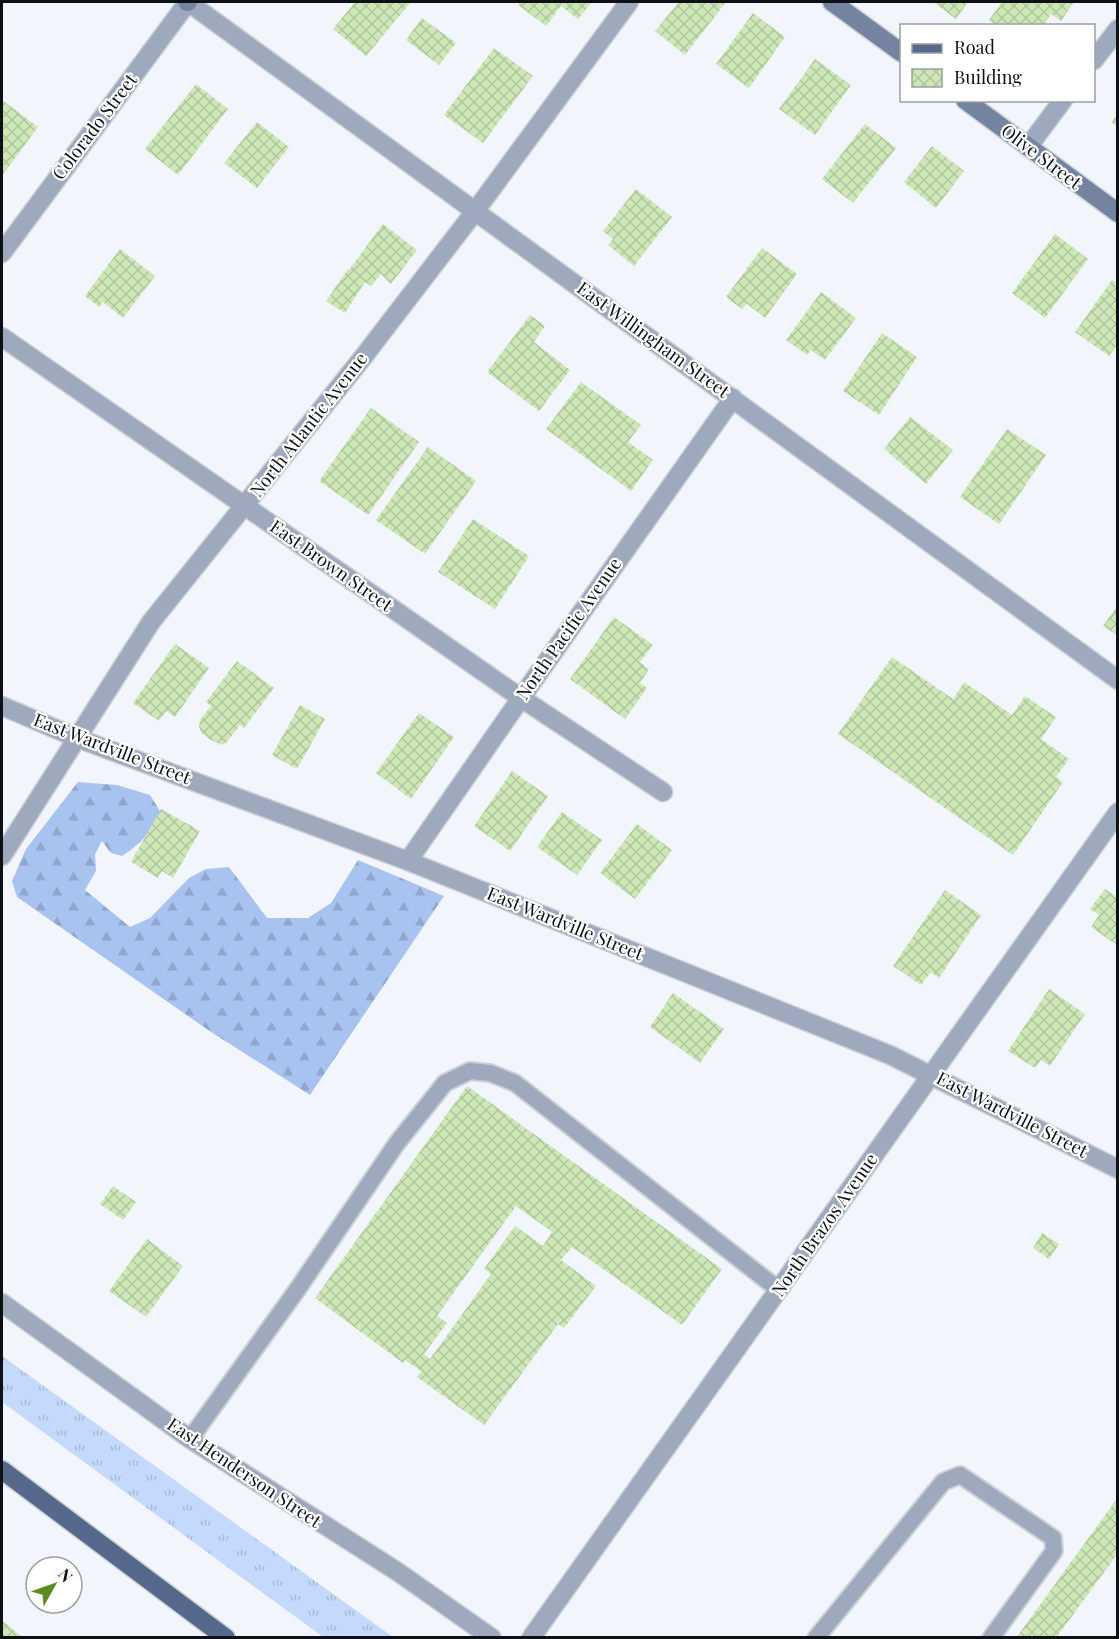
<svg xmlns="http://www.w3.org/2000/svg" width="1119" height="1639" viewBox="0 0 1119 1639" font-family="'Playfair Display',serif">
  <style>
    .grass { fill: url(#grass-tufts) }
    .forest { fill: url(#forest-firs) }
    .building { fill: url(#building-cross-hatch); fill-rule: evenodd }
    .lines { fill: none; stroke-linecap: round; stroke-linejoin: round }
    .lane-casing { stroke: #cdd1d7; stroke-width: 20 }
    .street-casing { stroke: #cdd1d7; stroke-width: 21 }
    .secondary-casing { stroke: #cdd1d7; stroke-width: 21 }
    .primary-casing { stroke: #cdd1d7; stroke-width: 21 }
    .lane { stroke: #9ea9bd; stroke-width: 16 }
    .street { stroke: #9ea9bd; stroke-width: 18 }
    .secondary { stroke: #7484a0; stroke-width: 18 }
    .primary { stroke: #56698c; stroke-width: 18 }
    .labels { text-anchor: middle; stroke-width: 4.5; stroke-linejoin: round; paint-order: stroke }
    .street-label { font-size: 18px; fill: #0d1015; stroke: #fff }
  </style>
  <defs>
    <pattern id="grass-tufts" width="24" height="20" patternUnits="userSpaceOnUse" patternTransform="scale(1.5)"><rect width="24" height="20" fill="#c5d9fd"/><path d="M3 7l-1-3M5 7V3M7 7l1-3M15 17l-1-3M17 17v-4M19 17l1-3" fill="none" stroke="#a8b9d8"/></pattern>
    <pattern id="forest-firs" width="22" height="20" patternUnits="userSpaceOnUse" patternTransform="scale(1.5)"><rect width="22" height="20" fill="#a9c3f0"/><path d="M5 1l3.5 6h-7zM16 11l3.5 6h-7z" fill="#90a6cd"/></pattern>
    <pattern id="building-cross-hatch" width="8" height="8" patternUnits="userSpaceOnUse" patternTransform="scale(1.5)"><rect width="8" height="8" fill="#cde7b7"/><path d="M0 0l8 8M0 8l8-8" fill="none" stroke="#afc59c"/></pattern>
  </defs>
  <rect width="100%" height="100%" fill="#f2f6fc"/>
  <polygon class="grass" points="2,1356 393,1637 323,1637 2,1402"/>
  <path class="forest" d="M78 782 117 785 150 795 160 811C150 834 143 842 122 856L111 853 102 841 95 854 96 871 85 890 130 927 150 918 189 878 206 869 229 867 267 918H308L331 903 358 860 444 896 310 1095 211 1032 17 897 12 881 26 849Z"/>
  <g class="building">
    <polygon points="355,2 411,2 366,56 333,29"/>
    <polygon points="521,2 592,2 578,19 561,6 546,26 518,5"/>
    <polygon points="679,2 726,2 685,55 655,31"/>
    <polygon points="933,2 968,2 956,19"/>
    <polygon points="1002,2 1074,2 1061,21 1051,14 1043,26 997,26 989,20"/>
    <polygon points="753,13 785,37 749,88 716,64"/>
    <polygon points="422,18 456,43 439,65 406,40"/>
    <polygon points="494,48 533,76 483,143 444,115"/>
    <polygon points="815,59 851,85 815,135 779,109"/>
    <polygon points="196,84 228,109 178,175 145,149"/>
    <polygon points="2,100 38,127 2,176"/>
    <polygon points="1118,114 1118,127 1111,122"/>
    <polygon points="257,122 289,147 257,188 224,163"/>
    <polygon points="865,124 896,148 853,203 822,179"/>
    <polygon points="932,146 964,171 936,208 904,182"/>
    <polygon points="636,189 672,217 634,266 608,245 613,239 603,231"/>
    <polygon points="383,224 417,250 391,284 381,274 371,286 365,282 345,313 326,301 348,269 349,270"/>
    <polygon points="1055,234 1088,259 1045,318 1012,293"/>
    <polygon points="762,248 797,274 765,318 747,304 742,309 726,297"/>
    <polygon points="120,249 155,276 123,318 103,302 99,307 85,296"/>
    <polygon points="1112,280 1118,284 1118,344 1109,356 1075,332"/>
    <polygon points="821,292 856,318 825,360 811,350 807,355 786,340"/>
    <polygon points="530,315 545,326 534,342 570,370 539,411 487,372"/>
    <polygon points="882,333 917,357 879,415 843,391"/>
    <polygon points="581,382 641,425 628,442 653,460 631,491 546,429"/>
    <polygon points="371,408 419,442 368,515 319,481"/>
    <polygon points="910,417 953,450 926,484 884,449"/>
    <polygon points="1007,429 1046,455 999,524 960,497"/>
    <polygon points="428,447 476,481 425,554 376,520"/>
    <polygon points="473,519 529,556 495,609 438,572"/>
    <polygon points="1118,605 1118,634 1117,635 1103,626"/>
    <polygon points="614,617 653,645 640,662 649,669 640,683 647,688 625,719 570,679"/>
    <polygon points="175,644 209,668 175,717 166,711 159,721 133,703"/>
    <polygon points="892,657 953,699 964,682 1012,715 1025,696 1056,717 1041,739 1069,759 1056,777 1063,782 1013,855 838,734"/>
    <polygon points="237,661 274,688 244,728 240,725 226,743 221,745 209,739 201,732 199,727 200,720 211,706 206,702"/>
    <polygon points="300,705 325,719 297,769 272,755"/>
    <polygon points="419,713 454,737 411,799 376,773"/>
    <polygon points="512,771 548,796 510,851 474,826"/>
    <polygon points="161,809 200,831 173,878 162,871 158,878 131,862"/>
    <polygon points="562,812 602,840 577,875 537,847"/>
    <polygon points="637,824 672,850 635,899 600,873"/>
    <polygon points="1105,889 1118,898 1118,946 1091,927 1099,915 1090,909"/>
    <polygon points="945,890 981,915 939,978 931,972 921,985 893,966"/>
    <polygon points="1049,989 1085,1014 1050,1066 1041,1060 1035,1068 1008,1051"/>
    <polygon points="673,993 724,1029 700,1063 650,1027"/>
    <path d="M467 1086 722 1269 682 1325 572 1247 561 1260 596 1286 564 1328 558 1324 484 1425 417 1377 421 1371 405 1360 403 1363 315 1298ZM516 1206 552 1232 543 1246 515 1226 484 1269 491 1274 430 1359 424 1354 447 1323 437 1316Z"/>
    <polygon points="113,1186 136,1202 123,1220 100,1204"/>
    <polygon points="1042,1233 1059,1244 1049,1259 1033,1248"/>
    <polygon points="147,1239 183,1266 146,1317 109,1291"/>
    <polygon points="1116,1500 1118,1553 1056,1638 1016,1638"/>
    <polygon points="2,1620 23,1638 2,1638"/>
  </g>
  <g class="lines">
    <defs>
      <g id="lane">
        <polyline points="190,1439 297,1290 397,1143 445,1083 470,1071 490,1073 515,1083 779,1290"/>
        <polyline points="816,1638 943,1482 960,1475 1053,1538 1054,1551 991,1638"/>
      </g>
      <g id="street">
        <polyline points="188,2 1118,680"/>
        <polyline points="1094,60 1118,29"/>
        <polyline points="1028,147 1063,100"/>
        <polyline points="2,253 188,2"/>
        <polyline points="2,337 521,698 663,792"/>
        <polyline points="2,706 77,738 408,861 890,1055 1118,1169"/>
        <polyline points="2,856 151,622 364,356 476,210 629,2"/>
        <polyline points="408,861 521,698 733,398"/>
        <polyline points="2,1303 190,1439 398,1572 492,1638"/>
        <polyline points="531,1638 1118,812"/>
      </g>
      <g id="secondary">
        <polyline points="187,2 188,2"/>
        <polyline points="832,2 902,53"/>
        <polyline points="965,100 1118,213"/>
      </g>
      <polyline id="primary" points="2,1470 226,1638"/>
    </defs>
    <use href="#lane" class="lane-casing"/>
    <use href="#street" class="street-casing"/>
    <use href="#secondary" class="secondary-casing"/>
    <use href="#primary" class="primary-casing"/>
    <use href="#lane" class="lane"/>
    <use href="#street" class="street"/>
    <use href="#secondary" class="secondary"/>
    <use href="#primary" class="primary"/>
  </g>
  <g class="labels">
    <g class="street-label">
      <text transform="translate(95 127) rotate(-53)" y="6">Colorado Street</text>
      <text transform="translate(1041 157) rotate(37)" y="6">Olive Street</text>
      <text transform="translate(653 340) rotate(36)" y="6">East Willingham Street</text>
      <text transform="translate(309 425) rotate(-52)" y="6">North Atlantic Avenue</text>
      <text transform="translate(331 566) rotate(35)" y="6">East Brown Street</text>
      <text transform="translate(569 629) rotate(-55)" y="6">North Pacific Avenue</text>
      <text transform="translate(112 749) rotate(21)" y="6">East Wardville Street</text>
      <text transform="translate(565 924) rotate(22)" y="6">East Wardville Street</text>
      <text transform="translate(1012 1115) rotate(27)" y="6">East Wardville Street</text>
      <text transform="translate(825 1225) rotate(-55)" y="6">North Brazos Avenue</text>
      <text transform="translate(244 1473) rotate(34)" y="6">East Henderson Street</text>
    </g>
  </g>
  <rect width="1119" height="1639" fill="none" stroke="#0d1015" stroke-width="6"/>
  <rect x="900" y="24" width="195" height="78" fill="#ffffff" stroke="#9e9fa1" stroke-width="1.5"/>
  <rect x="912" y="44" width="30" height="9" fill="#56698c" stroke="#9e9fa1" stroke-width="1.5"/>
  <text x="954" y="54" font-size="18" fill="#0d1015">Road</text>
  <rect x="912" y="69" width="30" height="18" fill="url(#building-cross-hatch)" stroke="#9e9fa1" stroke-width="1.5"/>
  <text x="954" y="84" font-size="18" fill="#0d1015">Building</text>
  <g transform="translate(54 1585) rotate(50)"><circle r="28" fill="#ffffff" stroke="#9e9fa1" stroke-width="1.5"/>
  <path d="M0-4.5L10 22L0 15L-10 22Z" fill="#5c8c21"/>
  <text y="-9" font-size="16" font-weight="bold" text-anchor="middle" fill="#0d1015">N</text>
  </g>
</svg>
